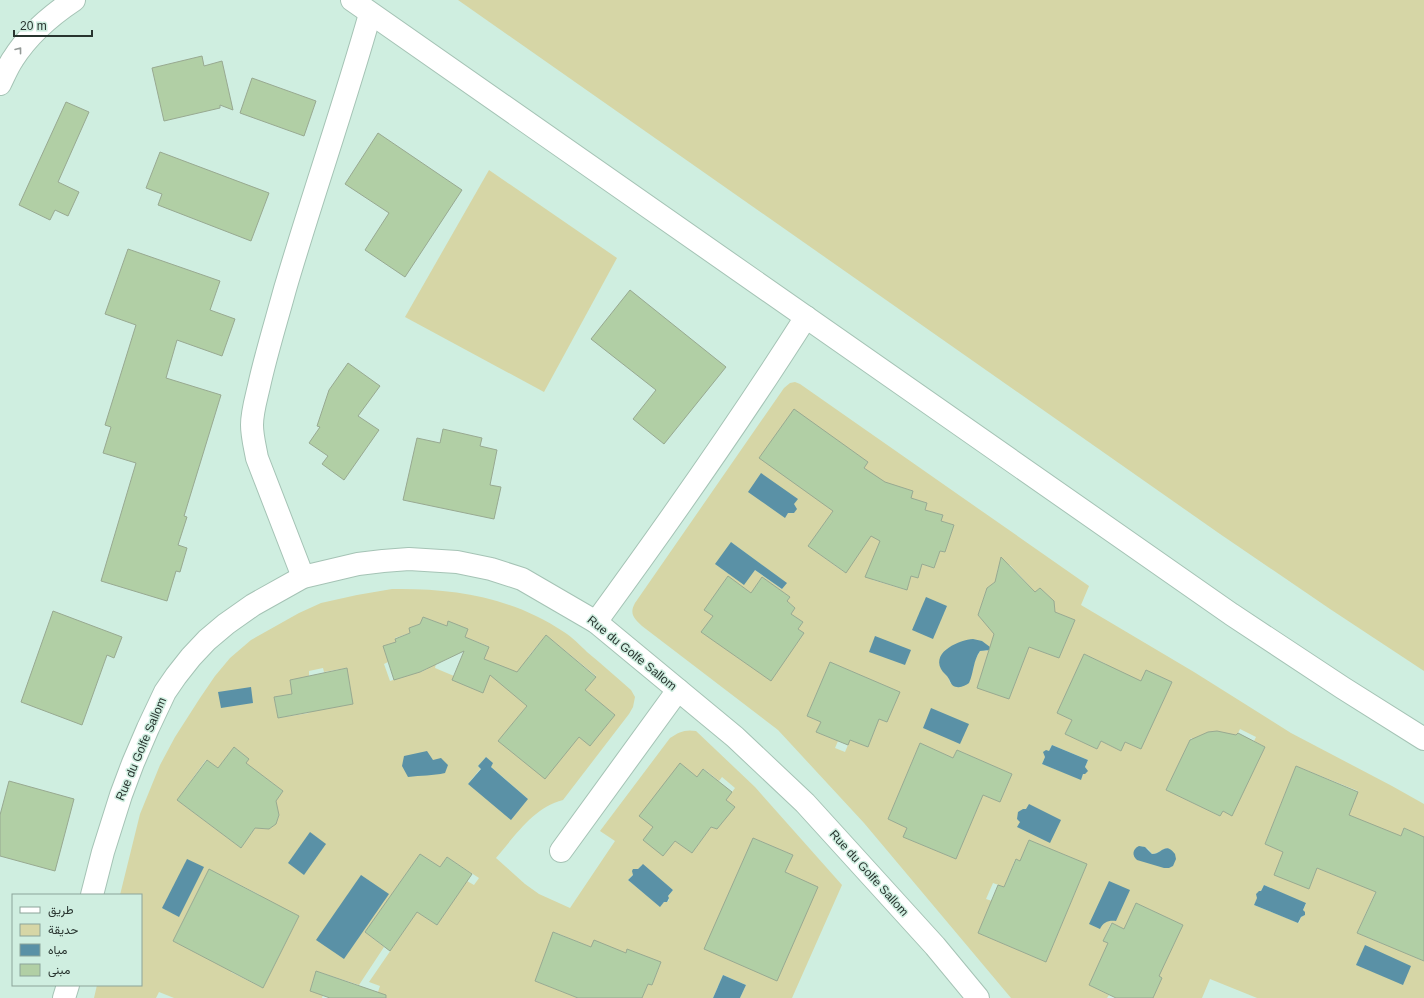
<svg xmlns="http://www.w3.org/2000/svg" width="1424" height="998" viewBox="0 0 1424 998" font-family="Helvetica,Vazirmatn,sans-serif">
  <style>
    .green { fill: #d6d6a6; fill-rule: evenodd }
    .water { fill: #5a91a6 }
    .building { fill: #b1cfa5; stroke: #98a991 }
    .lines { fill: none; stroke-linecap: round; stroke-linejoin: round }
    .minor-casing { stroke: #a5c3b5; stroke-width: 24 }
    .major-casing { stroke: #a5c3b5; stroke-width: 24 }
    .minor { stroke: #fff; stroke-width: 22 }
    .major { stroke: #fff; stroke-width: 22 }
    .oneway { stroke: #949a97 }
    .labels { text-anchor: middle; stroke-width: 3; stroke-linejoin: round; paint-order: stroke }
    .street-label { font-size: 12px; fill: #28342f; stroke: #cfeee0 }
  </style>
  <rect width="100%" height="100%" fill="#cfeee0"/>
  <g class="green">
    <polygon points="458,0 1424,0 1424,671 1330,609 1220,534"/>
    <polygon points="489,170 617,258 544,392 405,317"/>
    <path d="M795 382 800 384 1089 586 1081 605 1194 672 1291 733 1392 786 1424 804V837L1404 828 1357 933 1385 945 1393 927 1397 949 1423 961 1424 960V998H1257L1210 979 1202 998H1153L1162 978 1149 971 1170 952 1183 925 1136 903 1124 929 1111 923 1103 941 1108 943 1089 985 1109 995 1107 998H1011L864 823 778 730 642 626C634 618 629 614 635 603L784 388 790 383ZM794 410 868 462 864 468 874 475 844 572 808 546 833 511ZM893 485 913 491 911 498 927 503 925 510 943 515 941 521 954 525 945 552 940 551 934 568 922 564 918 578 911 576 906 590 873 580 887 537ZM731 542 786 583 782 589 755 570ZM1003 565H1010L1035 592 1040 588 1054 601 1055 612 1075 620 1059 658 1029 647 1009 699 1002 642 978 615 987 588 998 580 997 574 998 568ZM727 577 751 593 762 577 790 597 787 601 795 608 791 614 803 622 798 629 804 633 771 680 702 631 713 616 705 610ZM982 641 987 651 983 650 980 651 974 662 973 671 950 683 949 678ZM1084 654 1106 664 1100 678 1134 695 1146 670 1172 682 1141 749 1125 742 1121 751 1101 741 1097 749 1065 734 1072 720 1057 713ZM830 662 900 692 887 722 879 719 868 747 850 740 845 752 835 748 838 741 816 732 821 722 807 716ZM1240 729 1256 737 1254 741 1265 747 1232 815 1223 811 1220 816 1166 790 1191 738 1196 741 1236 737ZM920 743 953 758 957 750 1012 774 1000 802 983 795 956 859 903 837 907 828 888 819ZM1052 745 1088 760 1085 767 1087 772 1083 774 1081 779 1042 764 1045 757 1044 752 1045 751H1049ZM1296 766 1358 791 1349 815 1367 823 1344 879 1317 868 1309 889 1283 852 1265 844ZM1029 840 1087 864 1046 962 978 933 992 901 986 899 993 883 1004 887 1015 860 1020 861ZM1141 846 1148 849 1152 854C1157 854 1161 850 1167 848L1173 866 1166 868ZM1264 885 1306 904 1303 910 1305 915 1301 917 1299 923 1254 905Z"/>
    <path d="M392 589C453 588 512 597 564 632 572 637 580 645 587 652 602 664 616 677 631 690L635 697 633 707 629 714 563 800C534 807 515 836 496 858L525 884 539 894 570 908 615 841 600 831 670 738C679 732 685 729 696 731L755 787 842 885 792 998H740L746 985 723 975 713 998H642L648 984 652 985 661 963 627 950 624 957 594 940 591 947 554 932 535 981 578 998H376L380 986 369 982 417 912 437 925 467 881 474 885 479 878 447 857 440 867 420 854 365 932 384 947 359 985 316 971 310 990 323 995 322 998H174L159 992 156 998H94L97 985H141V895H120L140 814 160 765 175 737 200 698 215 676 230 658 251 640 299 613 321 603 357 595ZM423 617 447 626 449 622 468 629 465 637 488 646 484 659 487 660 454 676 435 668 436 664 430 662 427 669 421 672 412 670 409 675 390 681 384 664 388 662 384 646 396 642 395 638 410 633 409 628 420 624ZM546 635 596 676 585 690 615 715 590 745 579 737 499 741 527 706 537 664 528 657ZM323 668 324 672 346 668 309 713 278 718 274 697 292 694 290 680 309 677V671ZM234 747 249 759 246 763 283 791 273 804 279 815C276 828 268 832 256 827L241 848 177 800 206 760 218 768ZM486 757 490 766 528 799 468 784 481 768 478 766ZM680 763 697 777 704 769 719 781 722 777 735 788 726 800 734 807 717 829 711 827 692 853 675 841 663 856 653 827ZM753 838 793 855 785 872 817 887 777 981 725 902ZM642 865 673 890 668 896 669 900 667 902H664L660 906 628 880ZM209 869 260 895 254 907 271 902 299 916 263 988 231 972 240 954 223 966 173 941Z"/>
  </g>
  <g class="water">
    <polygon points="761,473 798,499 794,504 797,509 794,513 788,513 785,518 748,492"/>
    <polygon points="731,542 787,583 782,589 755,570 744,585 715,564"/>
    <polygon points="926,597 947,606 933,639 912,630"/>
    <polygon points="875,636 911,650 905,665 869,652"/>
    <path d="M973 639 982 641 990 647V650L980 651C973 661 974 672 969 683 966 685 961 688 957 687 952 687 951 683 949 679 947 675 943 673 941 669 932 651 960 640 973 639Z"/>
    <polygon points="251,687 253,703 221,708 218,692"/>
    <polygon points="931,708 969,724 960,744 923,728"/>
    <polygon points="1052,745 1088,760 1085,767 1088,771 1085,774 1083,774 1081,780 1042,764 1045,757 1043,752 1046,750 1049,751"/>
    <path d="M427 751 433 760 441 758 448 765 445 773C433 776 421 775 408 777L402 766 404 756Z"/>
    <polygon points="486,757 493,763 491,767 528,799 511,820 468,784 481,769 478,766"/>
    <polygon points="1029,804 1061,820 1050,843 1017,827 1020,822 1017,819 1018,812 1023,809 1026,809"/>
    <polygon points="310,832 326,844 304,875 288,863"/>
    <path d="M1139 846 1145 847 1152 854C1162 854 1165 841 1175 854L1176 859 1173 866 1169 868H1164L1137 860C1132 856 1132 849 1139 846Z"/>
    <polygon points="187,859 204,867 179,917 162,908"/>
    <polygon points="643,864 673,890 668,896 669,898 667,902 664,902 660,907 628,880 633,875 632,871 633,869 638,869"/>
    <polygon points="361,875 389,894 344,959 316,940"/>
    <path d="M1109 881 1130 890 1116 921C1109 920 1103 922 1100 929L1089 924Z"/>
    <polygon points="1264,885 1306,903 1303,910 1305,912 1305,915 1301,917 1298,923 1254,905 1257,898 1256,894 1259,891 1261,891"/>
    <polygon points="1365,945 1411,966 1403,985 1356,965"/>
    <polygon points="723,975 746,985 740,998 713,998"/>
  </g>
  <g class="building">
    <polygon points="202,56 204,66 222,61 233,110 220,105 220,108 164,121 152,68"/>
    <polygon points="252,78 316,101 304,136 240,113"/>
    <polygon points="66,102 89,112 58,182 79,192 68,216 55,210 50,220 19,205"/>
    <polygon points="378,133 462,190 405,277 365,250 389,213 345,184"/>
    <polygon points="160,152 269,193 251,241 158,205 162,194 146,188"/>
    <polygon points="128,249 220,281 210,310 235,319 222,356 177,340 166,378 221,395 184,516 187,517 178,545 187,548 180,572 176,571 167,601 101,581 136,463 103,453 111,427 105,425 136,325 105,314"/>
    <polygon points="630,290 726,367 664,444 633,419 656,390 591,339"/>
    <polygon points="348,363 380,386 358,416 379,430 344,480 322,464 328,456 309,443 320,427 317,426 329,390"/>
    <polygon points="794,409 868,462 864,468 885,482 913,491 911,498 927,503 925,510 943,515 941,521 954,525 945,552 940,551 934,568 922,564 918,578 911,576 907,590 865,577 880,541 871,536 846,573 808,546 833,511 759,458"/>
    <polygon points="443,429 482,438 480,446 497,450 490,485 501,487 494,519 403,500 417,438 440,443"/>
    <polygon points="1001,557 1035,592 1040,588 1054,601 1055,612 1075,620 1059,658 1029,647 1009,699 977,688 994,634 978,615 987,588 995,582"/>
    <polygon points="728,576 751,593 762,577 790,597 787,601 795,608 791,614 803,622 798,629 804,633 771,681 701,632 713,616 704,610"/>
    <polygon points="53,611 122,637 114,658 107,655 82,725 21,702"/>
    <polygon points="423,617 447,626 448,621 468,629 465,637 489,647 484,659 517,672 546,635 596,677 585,690 615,715 590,746 579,737 545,779 498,741 527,706 490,675 483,693 452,680 464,651 420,672 394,680 383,646 396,642 395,639 410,633 409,628 420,624"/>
    <polygon points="1084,654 1141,681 1146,670 1172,682 1141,749 1125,742 1121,751 1101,741 1097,749 1065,734 1072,720 1057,713"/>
    <polygon points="830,662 900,692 887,722 879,719 868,747 850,740 848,745 816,732 821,722 807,716"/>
    <polygon points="347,668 353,704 278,718 274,697 292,694 290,680"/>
    <polygon points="1217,731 1236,735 1238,733 1265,747 1232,816 1223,811 1220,816 1166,790 1190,740 1208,732"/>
    <polygon points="920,743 953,758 957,750 1012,774 1000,802 983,795 956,859 903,837 907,828 888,819"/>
    <polygon points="234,747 249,759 246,763 283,791 276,801 279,815 276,824 269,829 255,828 241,848 177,800 207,760 218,768"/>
    <polygon points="680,763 697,777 703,769 732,792 726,800 735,807 717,829 711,827 692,853 675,841 663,856 643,840 653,827 639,816"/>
    <polygon points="1296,766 1358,792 1349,815 1401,836 1404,828 1424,837 1424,961 1357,933 1376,892 1317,868 1309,889 1274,875 1283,852 1265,844"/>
    <polygon points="9,781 74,799 55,871 0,856 0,815"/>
    <polygon points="753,838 793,855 785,872 818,887 777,981 704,949"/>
    <polygon points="1029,840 1087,864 1046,962 978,933 998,885 1004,887 1016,859 1020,861"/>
    <polygon points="420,854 440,867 447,857 472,874 437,925 417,912 390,951 365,932"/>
    <polygon points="209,869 299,916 263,988 173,941"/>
    <polygon points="1136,903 1183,925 1159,976 1162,978 1153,998 1116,998 1089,985 1108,943 1103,941 1112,923 1124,929"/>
    <polygon points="553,932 591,947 594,940 626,953 627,949 661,962 652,985 648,984 642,998 578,998 535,981"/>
    <polygon points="316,971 386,995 386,998 330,998 310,991"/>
  </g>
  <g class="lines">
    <defs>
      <g id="minor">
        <path d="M303 577 257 458C255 447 252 436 252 425 252 412 256 399 259 386 266 354 276 322 285 289 312 197 344 106 370 14"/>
        <path d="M596 622C669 522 740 421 806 317"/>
        <polyline points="561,851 678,690"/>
        <polyline points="92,895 103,852 121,795 133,763 148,728 165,692 176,676 191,657 207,640 226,624 253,605 303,577 358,564 383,561 409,559 457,562 491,569 522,579 596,622 735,737 805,803 935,946 978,998"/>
        <polyline points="64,998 68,985"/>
      </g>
      <g id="major">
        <polyline points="352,0 1231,614 1343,688 1424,739"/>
        <path d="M0 84C4 76 8 66 13 59 28 35 50 16 74 0"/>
      </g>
    </defs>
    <use href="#minor" class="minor-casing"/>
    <use href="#major" class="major-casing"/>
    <use href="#minor" class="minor"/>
    <use href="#major" class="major"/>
  </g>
  <defs><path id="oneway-chevron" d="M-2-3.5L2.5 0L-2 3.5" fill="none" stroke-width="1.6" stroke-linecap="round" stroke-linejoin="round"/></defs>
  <use class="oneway" href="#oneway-chevron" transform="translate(19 50) rotate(-52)"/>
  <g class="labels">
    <g class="street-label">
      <text transform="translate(632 653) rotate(39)" y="4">Rue du Golfe Sallom</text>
      <text transform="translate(141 749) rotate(-67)" y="4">Rue du Golfe Sallom</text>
      <text transform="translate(869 873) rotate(48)" y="4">Rue du Golfe Sallom</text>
    </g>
  </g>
  <rect x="12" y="894" width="130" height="92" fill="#cfeee0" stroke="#8ca499"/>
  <rect x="20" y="907" width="20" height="6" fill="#ffffff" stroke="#8ca499"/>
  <text x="48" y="914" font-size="12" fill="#28342f">طريق</text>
  <rect x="20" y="924" width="20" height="12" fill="#d6d6a6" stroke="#8ca499"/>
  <text x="48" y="934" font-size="12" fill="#28342f">حديقة</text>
  <rect x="20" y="944" width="20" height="12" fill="#5a91a6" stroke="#8ca499"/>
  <text x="48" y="954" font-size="12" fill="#28342f">مياه</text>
  <rect x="20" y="964" width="20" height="12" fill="#b1cfa5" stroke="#8ca499"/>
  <text x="48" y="974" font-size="12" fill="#28342f">مبنى</text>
  <path d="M14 30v6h78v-6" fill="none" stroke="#28342f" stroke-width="2"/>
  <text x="20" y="30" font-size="12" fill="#28342f" stroke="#cfeee0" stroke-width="3" paint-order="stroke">20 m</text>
</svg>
